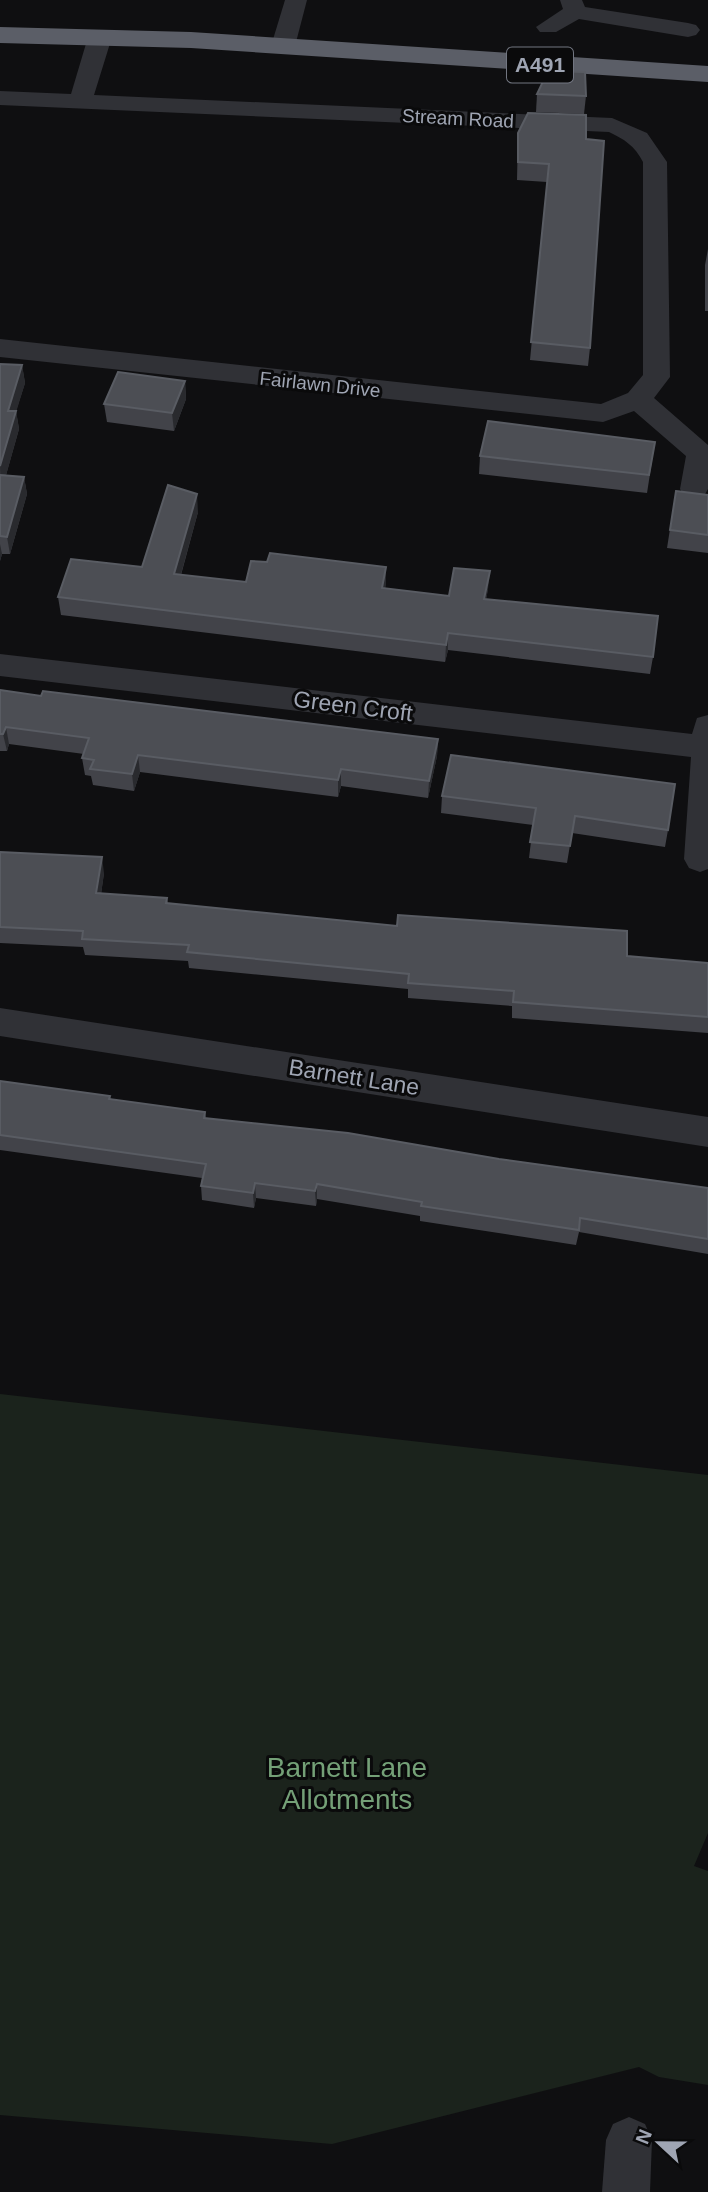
<svg xmlns="http://www.w3.org/2000/svg" width="708" height="2192" viewBox="0 0 708 2192" font-family="Helvetica,sans-serif">
  <style>
    .green { fill: #1b231c }
    .lines { fill: none; stroke-linecap: round; stroke-linejoin: round }
    .street { fill: #303136; fill-rule: evenodd }
    .highway { fill: #5b5e67; fill-rule: evenodd }
    .wall { fill: #424349 }
    .shaded-wall { fill: #292a2e }
    .building { fill: #4c4e54; stroke: #595c63; stroke-width: 2 }
    .labels { text-anchor: middle; stroke-width: 6; stroke-linejoin: round; paint-order: stroke }
    .far-street-label { font-size: 19px; fill: #9fa5b3; stroke: #0a0a0b }
    .shield { fill: #0a0a0b; stroke: #727681; stroke-width: 2 }
    .shield-label { font-size: 21px; font-weight: bold; fill: #9fa5b3 }
    .street-label { font-size: 23px; fill: #9fa5b3; stroke: #0a0a0b }
    .near-park-label { font-size: 28px; fill: #74a077; stroke: #0a0a0b }
  </style>
  <rect width="100%" height="100%" fill="#0f0f11"/>
  <polygon class="green" points="0,1394 708,1475 708,1833 694,1866 708,1871 708,2085 659,2077 639,2067 332,2144 0,2115"/>
  <g class="lines">
    <g class="street">
      <polygon points="285,0 307,0 295,46 291,51 275,51 271,46"/>
      <polygon points="560,0 582,0 585,7 688,23 696,25 700,30 696,35 688,37 579,19 556,32 540,32 536,27 563,9"/>
      <path d="M100 30 108 32 112 37 94 95 612 118 647 133 667 162 670 377 654 398 708 445V489L704 496 694 499 684 496 680 489 686 456 634 411 603 422 0 357V339L601 404 628 393 643 375V162C635 146 624 139 609 132L0 105V91L71 94 88 37 92 32Z"/>
      <polygon points="0,654 692,734 697,718 708,715 708,869 700,872 689,868 684,859 691,757 0,676"/>
      <polygon points="0,1008 708,1117 708,1147 0,1036"/>
      <polygon points="629,2117 645,2124 652,2140 650,2192 602,2192 606,2140 613,2124"/>
    </g>
    <polygon class="highway" points="0,27 191,32 708,66 708,82 191,48 0,43"/>
  </g>
  <g class="wall">
    <polygon points="537,94 586,96 584,114 536,112"/>
    <polygon points="586,115 590,348 588,366 530,360 547,182 517,180 518,133"/>
    <polygon points="708,249 708,311 705,311 705,265"/>
    <polygon points="0,364 22,365 25,383 16,411 19,429 6,475 24,477 27,494 10,554 2,554 0,561"/>
    <polygon points="185,381 186,399 174,431 107,422 104,404"/>
    <polygon points="655,442 647,493 479,474 480,456"/>
    <polygon points="676,491 708,495 708,553 667,548"/>
    <polygon points="198,512 181,575 246,582 267,562 386,567 385,588 449,596 488,589 486,599 653,657 650,674 448,650 445,662 61,615 58,597 142,567"/>
    <polygon points="0,690 41,696 438,739 437,756 428,798 341,786 338,797 140,772 134,791 93,785 91,776 85,775 82,758 84,754 9,744 7,751 0,751"/>
    <polygon points="451,755 668,830 665,847 572,833 567,863 529,858 533,825 441,813 442,796"/>
    <polygon points="0,852 104,873 101,894 167,898 168,903 627,956 708,963 708,1033 512,1018 512,1006 408,998 408,989 189,968 188,961 85,955 83,947 0,943"/>
    <polygon points="0,1081 110,1096 111,1100 205,1112 206,1118 708,1188 708,1254 579,1232 576,1245 420,1221 420,1216 317,1199 316,1206 256,1198 254,1208 202,1200 201,1186 202,1178 0,1150"/>
  </g>
  <g class="shaded-wall">
    <polygon points="22,365 25,383 11,429 8,411"/>
    <polygon points="185,381 186,399 174,431 172,413"/>
    <polygon points="16,411 19,429 1,493 0,466"/>
    <polygon points="24,477 27,494 10,554 7,537"/>
    <polygon points="197,494 198,512 176,592 174,574"/>
    <polygon points="0,544 2,554 0,561"/>
    <polygon points="386,567 386,585 382,606 382,588"/>
    <polygon points="490,571 488,589 483,617 484,599"/>
    <polygon points="448,633 448,650 445,662 446,645"/>
    <polygon points="6,727 9,744 7,751 3,734"/>
    <polygon points="438,739 437,756 428,798 429,781"/>
    <polygon points="138,755 140,772 134,791 132,774"/>
    <polygon points="341,769 341,786 338,797 338,780"/>
    <polygon points="102,857 104,873 99,909 96,893"/>
    <polygon points="255,1183 256,1198 254,1208 253,1193"/>
    <polygon points="317,1184 317,1199 316,1206 315,1191"/>
  </g>
  <g class="building">
    <polygon points="548,71 585,72 586,96 537,94"/>
    <polygon points="528,113 586,115 586,139 604,141 590,348 531,342 549,164 518,162 518,133"/>
    <polygon points="0,364 22,365 8,411 16,411 0,466"/>
    <polygon points="118,372 185,381 172,413 104,404"/>
    <polygon points="488,421 655,442 649,475 480,456"/>
    <polygon points="0,475 24,477 7,537 0,536"/>
    <polygon points="168,485 197,494 174,574 246,582 251,561 267,562 270,553 386,567 382,588 449,596 454,568 490,571 484,599 658,616 653,657 448,633 446,645 58,597 71,559 142,567"/>
    <polygon points="676,491 708,495 708,535 670,530"/>
    <polygon points="0,690 41,696 43,691 438,739 429,781 341,769 338,780 138,755 132,774 90,769 94,760 82,758 89,738 6,727 3,734 0,734"/>
    <polygon points="451,755 675,784 668,830 575,816 570,846 530,842 536,808 442,796"/>
    <polygon points="0,852 102,857 96,893 167,898 166,903 397,926 398,915 627,931 627,956 708,963 708,1017 513,1002 514,991 408,983 409,974 187,952 189,945 82,939 83,931 0,927"/>
    <polygon points="0,1081 110,1096 109,1099 205,1112 204,1118 348,1133 499,1159 708,1188 708,1239 580,1218 579,1230 421,1206 422,1202 317,1184 315,1191 255,1183 253,1193 201,1186 206,1164 0,1135"/>
  </g>
  <g class="labels">
    <g class="far-street-label">
      <text transform="translate(458 118) rotate(3)" y="7">Stream Road</text>
      <text transform="translate(320 384) rotate(6)" y="7">Fairlawn Drive</text>
    </g>
    <rect class="shield" x="507" y="47.5" width="66" height="35" rx="5"/>
    <g class="shield-label">
      <text x="540" y="72">A491</text>
    </g>
    <g class="street-label">
      <text transform="translate(353 706) rotate(7)" y="8">Green Croft</text>
      <text transform="translate(354 1077) rotate(9)" y="8">Barnett Lane</text>
    </g>
    <g class="near-park-label">
      <text x="347" y="1777">Barnett Lane<tspan x="347" dy="32">Allotments</tspan></text>
    </g>
  </g>
  <g transform="translate(659 2143) rotate(292)" stroke="#0a0a0b" stroke-width="5" paint-order="stroke">
  <path d="M0-5L12 26L0 18L-12 26Z" fill="#9fa5b3"/>
  <text y="-10" font-size="19" font-weight="bold" text-anchor="middle" fill="#9fa5b3">N</text>
  </g>
</svg>
